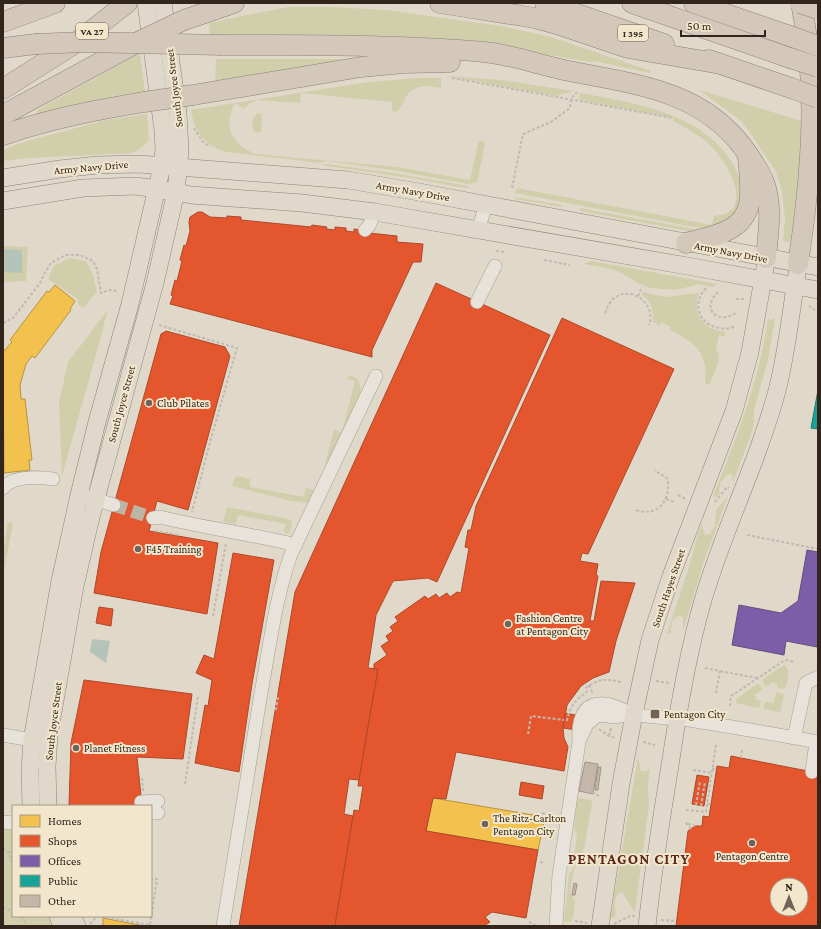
<svg xmlns="http://www.w3.org/2000/svg" width="821" height="929" viewBox="0 0 821 929" font-family="'Crimson Pro',serif">
  <style>
    .green { fill: #d1cfab }
    .water { fill: #b4c4b9 }
    .homes { fill: #f2c14e; stroke: #b8923f }
    .shops { fill: #e4572e; stroke: #af4829; fill-rule: evenodd }
    .offices { fill: #7b5ea7; stroke: #654d7d }
    .public { fill: #17a398; stroke: #1f7d73 }
    .building { fill: #c4b6a9; stroke: #a09488 }
    .lines { fill: none; stroke-linecap: round; stroke-linejoin: round }
    .minor-tunnel { stroke: #bdb4a6; stroke-width: 13; stroke-dasharray: 13 6; stroke-linecap: butt }
    .minor-casing { stroke: #a59d92; stroke-width: 14 }
    .major-casing { stroke: #8a8379; stroke-width: 18 }
    .highway-casing { stroke: #8a8379; stroke-width: 21 }
    .path { stroke: #c1bab2; stroke-width: 2; stroke-dasharray: 3 2; stroke-linecap: butt }
    .minor { stroke: #e8e3da; stroke-width: 13 }
    .major { stroke: #e0d9cb; stroke-width: 17 }
    .highway { stroke: #d3c8ba; stroke-width: 20 }
    .highway-bridge-casing { stroke: #8a8379; stroke-width: 21; stroke-linecap: butt }
    .highway-bridge { stroke: #d3c8ba; stroke-width: 20 }
    .poi-dot { fill: #6f6458; stroke: #f2e6cd; stroke-width: 1.5 }
    .labels { text-anchor: middle; stroke-width: 4; stroke-linejoin: round; paint-order: stroke }
    .shield { fill: #f2e6cd; stroke: #6c5f51; stroke-width: 1 }
    .shield-label { font-size: 10px; font-weight: bold; fill: #32251c }
    .street-label { font-size: 11px; fill: #32251c; stroke: #f2e6cd }
    .poi-label { font-size: 11px; fill: #32251c; stroke: #f2e6cd; text-anchor: start }
    .district-label { font-size: 15px; font-weight: bold; letter-spacing: 1px; fill: #5c281e; stroke: #f2e6cd }
  </style>
  <rect width="100%" height="100%" fill="#e0d8c8"/>
  <g class="green">
    <polygon points="288,7 332,7 386,10 501,26 551,37 651,71 650,73 594,61 590,62 505,48 210,38 209,23 247,15"/>
    <polygon points="140,53 145,93 38,114 36,111"/>
    <polygon points="216,59 361,59 215,84"/>
    <polygon points="446,76 502,80 573,91 557,96"/>
    <path d="M418 78H441V88C425 85 411 84 404 101 401 106 400 110 394 112L392 111V102L301 93 300 103 257 100 250 103 244 109 235 103C222 127 232 144 255 154L397 167 470 180 478 143 481 141H484L485 144 477 182 468 184 393 170 326 161 320 163 227 152C206 147 194 132 191 110L368 82Z"/>
    <polygon points="699,90 802,121 803,152 795,214 790,242 783,241 785,219 782,191 776,172 749,131 740,120"/>
    <path d="M580 93C634 103 702 112 733 164 739 175 744 189 743 202 742 208 735 217 732 223L707 229 699 228 515 193 517 188 712 225 714 216C720 215 729 214 733 208 745 191 723 159 712 147 701 136 687 128 673 121L674 118 579 100Z"/>
    <path d="M258 113 261 114 262 116 261 130 259 133 253 131C252 124 251 117 258 113Z"/>
    <polygon points="147,114 149,140 140,149 132,153 30,158 3,161 3,150 27,141 106,120"/>
    <polygon points="326,164 393,173 468,186 469,188 465,188 410,178 321,165"/>
    <polygon points="515,197 562,205 561,207 515,199"/>
    <polygon points="580,208 699,230 699,233 580,211"/>
    <polygon points="3,246 28,247 26,281 5,282 3,287"/>
    <polygon points="70,258 86,261 93,275 97,292 83,308 78,304 78,299 48,279 54,266"/>
    <polygon points="591,261 717,284 713,287 699,284 676,290 650,288 638,283 622,273 607,268 583,264"/>
    <path d="M643 292 665 297 698 293C699 297 696 301 697 306 697 323 711 330 725 332V337L719 335 716 349C724 359 713 374 709 385L705 383C709 353 694 341 669 330L671 327 661 322 660 326 653 322C654 310 651 302 642 295Z"/>
    <polygon points="107,311 102,333 62,476 59,403 68,362"/>
    <path d="M768 318 770 320 775 318 768 360 754 410V423L752 432 733 482 732 474 727 475 720 483 719 495 714 497 713 496C737 437 759 383 768 318Z"/>
    <path d="M348 376C359 376 360 383 361 392L328 466 325 464 334 430 342 432 355 381 347 379Z"/>
    <polygon points="236,476 250,479 250,487 304,497 306,488 312,489 315,494 308,503 291,501 232,486"/>
    <polygon points="728,496 704,561 683,631 683,618 679,615 672,621 671,633 667,634 690,564 698,533 702,524 705,535 710,534 715,526 716,510"/>
    <polygon points="227,507 289,519 292,522 290,532 287,534 284,532 285,524 238,515 236,524 223,522"/>
    <polygon points="8,522 13,523 3,576 3,552"/>
    <path d="M784 665C792 670 787 682 785 689L777 688 778 685 773 682 766 687 762 680Z"/>
    <polygon points="758,683 763,690 755,694 756,700 761,701 759,708 736,703 736,699"/>
    <polygon points="776,692 784,694 781,711 780,712 763,709 765,702 774,703"/>
    <path d="M638 758C642 767 636 776 650 769L648 784 649 805 635 911H634L622 892C611 895 617 909 615 917L610 919Z"/>
    <polygon points="577,798 592,800 592,803 584,849 575,864 570,891 575,902 573,919 571,919 572,920 572,922 564,921 569,875 573,869 577,834 574,829"/>
    <polygon points="3,828 13,830 13,916 50,916 54,926 3,926"/>
  </g>
  <g class="water">
    <polygon points="3,249 22,250 22,273 3,272"/>
    <polygon points="92,639 110,641 106,663 90,652"/>
  </g>
  <g class="homes">
    <polygon points="55,285 75,301 70,309 71,310 35,358 32,356 26,364 20,385 21,399 25,399 32,460 29,460 30,470 4,473 3,352 12,342 10,340 47,291 49,292"/>
    <polygon points="433,798 545,817 538,850 426,831"/>
    <polygon points="103,918 144,926 103,926"/>
  </g>
  <g class="shops">
    <polygon points="198,212 202,212 210,217 227,218 227,216 241,217 241,220 311,227 312,225 327,227 326,229 335,230 335,227 346,228 346,231 354,232 354,229 369,231 369,233 397,236 397,242 423,244 421,262 413,262 372,350 372,357 170,304 173,296 171,295 175,280 177,281 182,261 180,260 184,245 186,246 190,231 189,222 190,217"/>
    <polygon points="436,283 550,335 437,582 428,578 393,581 376,615 368,668 378,669 359,780 349,779 344,814 353,816 335,926 239,926 295,592"/>
    <polygon points="562,318 674,369 588,554 582,553 580,561 598,564 596,575 598,576 590,621 594,621 601,581 635,583 616,641 609,672 593,678 581,686 567,705 563,728 564,738 568,747 564,771 456,752 446,799 433,798 426,831 538,850 526,918 492,912 485,917 490,922 484,926 335,926 354,810 359,811 363,786 358,786 378,669 374,669 374,664 387,655 381,646 389,641 386,636 393,631 390,627 398,621 395,617 425,596 428,599 436,594 439,598 447,593 450,597 457,592 461,593 469,548 465,547 468,530 471,530 476,506"/>
    <polygon points="166,331 225,347 230,356 188,510 157,501 149,531 218,543 207,614 94,593 101,552 161,334"/>
    <polygon points="233,553 274,560 252,684 239,772 195,763 205,705 208,706 212,680 196,673 204,655 214,659"/>
    <polygon points="99,607 113,609 111,626 96,623"/>
    <polygon points="84,680 192,694 183,759 137,757 142,806 69,806 71,743"/>
    <polygon points="565,713 580,716 577,730 563,728"/>
    <path d="M731 756 818 773V926H676L688 831 695 826H702L703 816 709 817 717 766 729 768ZM777 885H801V909H777Z"/>
    <polygon points="697,775 709,777 704,806 692,804"/>
    <polygon points="521,782 544,786 542,799 519,795"/>
  </g>
  <polygon class="offices" points="807,550 818,552 818,641 817,647 786,641 784,655 732,645 739,605 781,613 798,601"/>
  <polygon class="public" points="818,390 818,429 811,428"/>
  <g class="building">
    <polygon points="585,762 598,764 593,794 579,791"/>
    <polygon points="598,767 601,767 598,790 595,790"/>
    <polygon points="574,883 577,884 575,895 572,895"/>
  </g>
  <g class="lines">
    <polyline class="minor-tunnel" points="114,505 153,518"/>
    <defs>
      <g id="minor">
        <polyline points="365,230 369,226 375,212"/>
        <polyline points="478,230 486,205"/>
        <polyline points="477,302 495,266"/>
        <path d="M3 488C14 475 38 477 53 479"/>
        <polyline points="87,497 114,505"/>
        <path d="M153 518 160 517C205 528 251 534 296 545"/>
        <polyline points="3,735 32,740"/>
        <polyline points="581,737 587,724 597,716 603,715 614,717 632,714"/>
        <polyline points="794,738 806,683 818,677"/>
        <polyline points="812,772 816,742"/>
        <polyline points="141,802 158,801"/>
        <polyline points="151,813 158,813"/>
        <polyline points="3,822 13,823"/>
        <path d="M223 926C236 850 248 774 260 699 269 650 275 600 291 554L376 376"/>
        <path d="M556 926 559 875 579 742C578 730 579 710 593 705 608 700 620 710 634 714 652 718 671 718 689 720 732 727 775 734 818 742"/>
      </g>
      <g id="major">
        <polyline points="3,178 60,169 98,165 139,164 348,180 419,192 818,267"/>
        <polyline points="3,201 83,188 136,186 176,192 191,195 302,203 375,212 693,267 818,290"/>
        <polyline points="31,806 30,771 32,740 60,581 79,495 97,422 130,304 162,166 164,149 163,130 146,3"/>
        <polyline points="48,806 47,767 49,735 75,586 91,517 155,283 176,192 180,149 178,114 163,3"/>
        <polyline points="58,916 62,926"/>
        <polyline points="72,916 77,926"/>
        <polyline points="600,926 621,784 634,714 650,640 671,576 734,411 750,352 765,268"/>
        <path d="M647 926C653 870 662 814 671 759 679 705 688 652 703 600 724 528 759 460 778 387 787 350 791 311 797 274"/>
      </g>
      <g id="highway">
        <polyline points="440,3 535,18 557,24 628,48 721,64"/>
        <polyline points="545,3 664,44"/>
        <polyline points="632,3 790,58"/>
        <polyline points="694,3 787,35"/>
        <polyline points="184,20 234,3"/>
        <polyline points="3,22 55,3"/>
        <path d="M222 45C288 45 353 44 419 48 443 49 468 50 492 53 518 57 544 66 569 71 634 84 699 90 742 146 750 157 759 169 764 182 773 206 768 234 766 258"/>
        <polyline points="3,48 36,44"/>
        <polyline points="709,60 791,88"/>
        <polyline points="3,89 77,42 127,3"/>
        <polyline points="193,95 361,67 404,63 450,62"/>
        <polyline points="3,115 140,41"/>
        <path d="M3 135C49 119 96 110 144 102"/>
        <path d="M686 243C713 236 748 232 750 197 751 184 749 170 748 157"/>
        <path d="M798 264C811 178 819 88 801 3"/>
      </g>
    </defs>
    <use href="#minor" class="minor-casing"/>
    <use href="#major" class="major-casing"/>
    <use href="#highway" class="highway-casing"/>
    <g class="path">
      <polyline points="452,78 673,118"/>
      <polyline points="194,128 202,141 210,147"/>
      <polyline points="512,188 523,134 551,122 570,108 571,99 577,92"/>
      <polyline points="496,251 505,252"/>
      <polyline points="544,260 570,265"/>
      <path d="M706 288C686 310 708 335 734 327"/>
      <path d="M718 292C700 309 718 325 736 313"/>
      <polyline points="638,296 641,289"/>
      <polyline points="736,299 746,299"/>
      <polyline points="809,306 815,310"/>
      <path d="M605 313C607 308 609 303 613 299 630 284 657 303 649 325"/>
      <polyline points="3,323 13,318 40,283 44,274 51,263 66,255 80,255 93,261 97,269 101,293 110,290 117,291"/>
      <polyline points="159,325 237,348 210,442 192,512"/>
      <polyline points="678,495 686,499"/>
      <polyline points="666,499 675,502"/>
      <polyline points="715,502 727,487 729,488"/>
      <path d="M636 510C658 518 672 499 667 478L654 470"/>
      <polyline points="155,531 180,535"/>
      <polyline points="747,535 818,549"/>
      <polyline points="213,616 226,543"/>
      <polyline points="705,668 720,671 716,693"/>
      <polyline points="720,671 757,678"/>
      <polyline points="656,681 669,683"/>
      <polyline points="589,685 593,694"/>
      <polyline points="730,706 731,696 782,662 787,660 795,662"/>
      <polyline points="276,710 278,695"/>
      <path d="M567 721C569 707 576 699 587 692L586 688C599 678 606 679 621 682"/>
      <polyline points="599,729 609,736 616,738"/>
      <polyline points="528,734 531,716 564,720"/>
      <polyline points="609,736 611,728"/>
      <polyline points="643,742 655,745"/>
      <polyline points="741,758 742,750"/>
      <polyline points="712,769 717,770"/>
      <polyline points="693,770 712,773"/>
      <polyline points="142,778 143,791"/>
      <polyline points="185,784 198,696"/>
      <polyline points="587,785 587,789 599,796"/>
      <polyline points="707,804 711,804"/>
      <polyline points="696,805 700,781"/>
      <polyline points="701,806 705,782"/>
      <polyline points="686,810 706,812 716,744"/>
      <polyline points="542,813 545,814"/>
      <polyline points="691,829 686,823 695,826"/>
      <polyline points="3,848 9,853 13,867"/>
      <polyline points="9,853 13,848"/>
      <polyline points="540,862 545,863"/>
      <polyline points="3,907 13,912"/>
      <polyline points="22,916 26,926"/>
      <polyline points="661,920 676,921"/>
      <polyline points="575,921 587,923"/>
      <polyline points="529,922 537,926"/>
      <polyline points="90,924 97,916 150,925 157,879 151,879 151,877"/>
      <polyline points="614,924 630,916 635,916"/>
    </g>
    <use href="#minor" class="minor"/>
    <use href="#major" class="major"/>
    <use href="#highway" class="highway"/>
    <defs>
      <g id="highway-bridge">
        <polyline points="800,3 818,9"/>
        <polyline points="787,35 818,46"/>
        <polyline points="140,41 184,20"/>
        <polyline points="36,44 84,42 222,45"/>
        <polyline points="790,58 818,67"/>
        <polyline points="791,88 818,98"/>
        <polyline points="144,102 193,95"/>
      </g>
    </defs>
    <use href="#highway-bridge" class="highway-bridge-casing"/>
    <use href="#highway-bridge" class="highway-bridge"/>
  </g>
  <g class="poi-dot">
    <circle cx="149" cy="403" r="4"/>
    <circle cx="138" cy="549" r="4"/>
    <circle cx="508" cy="624" r="4"/>
    <rect x="650" y="709" width="10" height="10" rx="2"/>
    <circle cx="76" cy="748" r="4"/>
    <circle cx="485" cy="824" r="4"/>
    <circle cx="752" cy="843" r="4"/>
  </g>
  <g class="labels">
    <g class="shield">
      <rect x="76" y="23" width="32" height="16" rx="3"/>
      <rect x="618" y="25" width="30" height="16" rx="3"/>
    </g>
    <g class="shield-label">
      <text x="92" y="35">VA 27</text>
      <text x="633" y="37">I 395</text>
    </g>
    <g class="street-label">
      <text transform="translate(174 88) rotate(-97)" y="4">South Joyce Street</text>
      <text transform="translate(91 167) rotate(-5)" y="4">Army Navy Drive</text>
      <text transform="translate(413 191) rotate(10)" y="4">Army Navy Drive</text>
      <text transform="translate(731 252) rotate(11)" y="4">Army Navy Drive</text>
      <text transform="translate(121 404) rotate(-75)" y="4">South Joyce Street</text>
      <text transform="translate(668 588) rotate(-71)" y="4">South Hayes Street</text>
      <text transform="translate(53 721) rotate(-83)" y="4">South Joyce Street</text>
    </g>
    <g class="poi-label">
      <text x="157" y="407">Club Pilates</text>
      <text x="146" y="553">F45 Training</text>
      <text x="516" y="622">Fashion Centre<tspan x="516" dy="13">at Pentagon City</tspan></text>
      <text x="664" y="718">Pentagon City</text>
      <text x="84" y="752">Planet Fitness</text>
      <text x="493" y="822">The Ritz-Carlton<tspan x="493" dy="13">Pentagon City</tspan></text>
      <text x="752" y="860" text-anchor="middle">Pentagon Centre</text>
    </g>
    <g class="district-label">
      <text x="629" y="864">PENTAGON CITY</text>
    </g>
  </g>
  <rect width="821" height="929" fill="none" stroke="#32251c" stroke-width="8"/>
  <rect x="12" y="805" width="140" height="112" fill="#f2e6cd" stroke="#a59986"/>
  <rect x="20" y="815" width="20" height="12" fill="#f2c14e" stroke="#a59986"/>
  <text x="48" y="825" font-size="12" fill="#32251c">Homes</text>
  <rect x="20" y="835" width="20" height="12" fill="#e4572e" stroke="#a59986"/>
  <text x="48" y="845" font-size="12" fill="#32251c">Shops</text>
  <rect x="20" y="855" width="20" height="12" fill="#7b5ea7" stroke="#a59986"/>
  <text x="48" y="865" font-size="12" fill="#32251c">Offices</text>
  <rect x="20" y="875" width="20" height="12" fill="#17a398" stroke="#a59986"/>
  <text x="48" y="885" font-size="12" fill="#32251c">Public</text>
  <rect x="20" y="895" width="20" height="12" fill="#c4b6a9" stroke="#a59986"/>
  <text x="48" y="905" font-size="12" fill="#32251c">Other</text>
  <g transform="translate(789 897)"><circle r="19" fill="#f2e6cd" stroke="#a59986"/>
  <path d="M0-3L7 15L0 10L-7 15Z" fill="#6f6458"/>
  <text y="-6" font-size="11" font-weight="bold" text-anchor="middle" fill="#32251c">N</text>
  </g>
  <path d="M681 30v6h84v-6" fill="none" stroke="#32251c" stroke-width="2"/>
  <text x="687" y="30" font-size="12" fill="#32251c" stroke="#f2e6cd" stroke-width="3" paint-order="stroke">50 m</text>
</svg>
